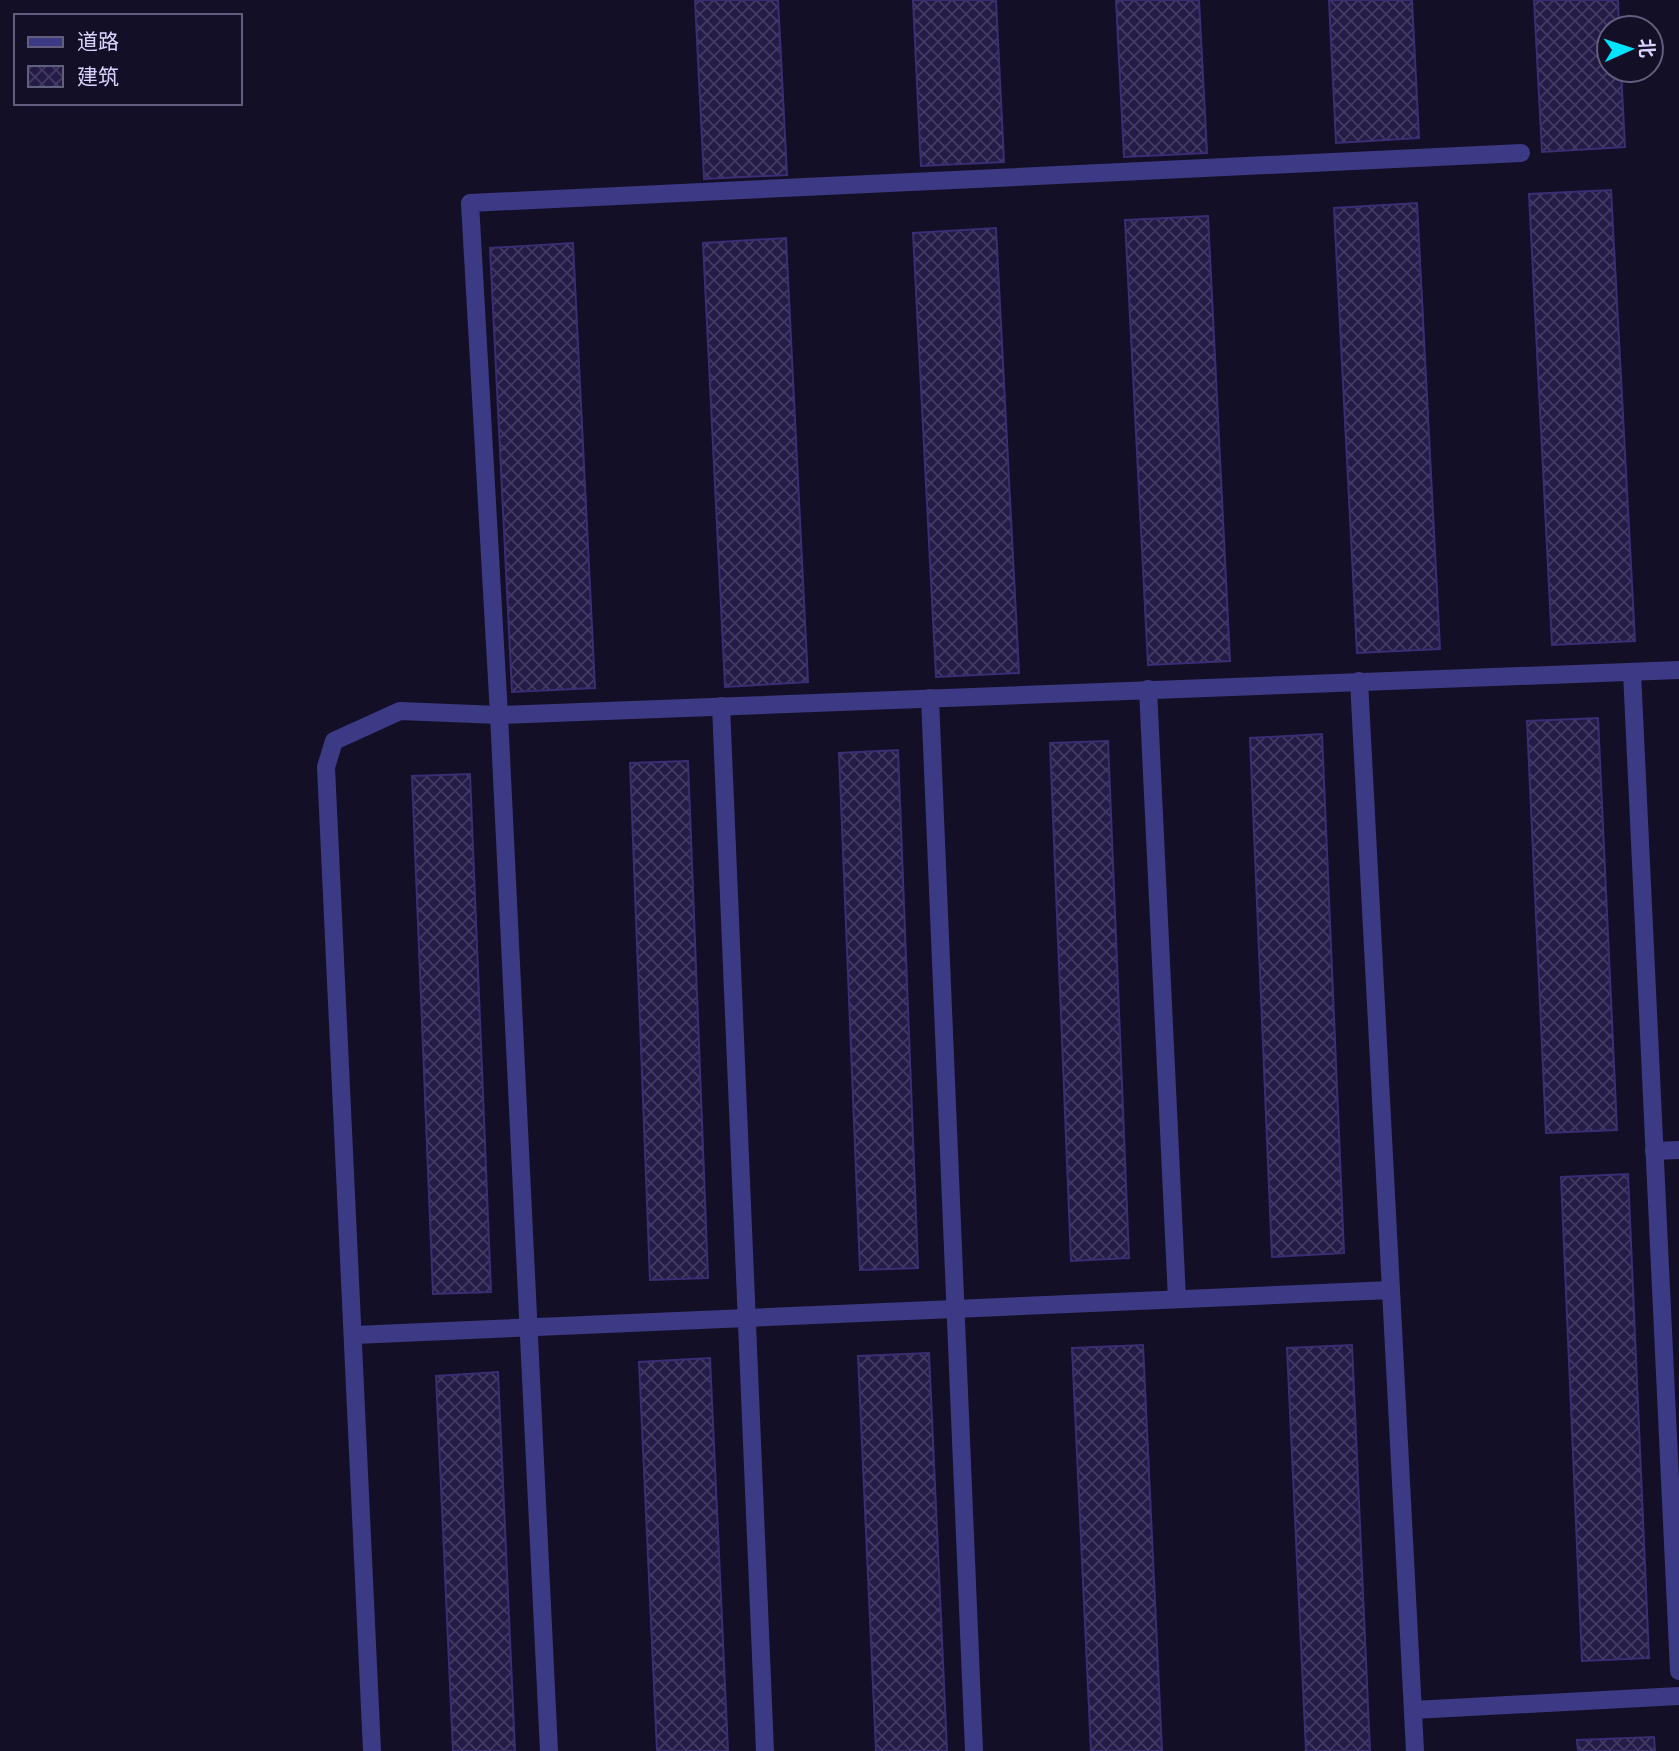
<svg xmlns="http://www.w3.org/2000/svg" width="1679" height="1751" viewBox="0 0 1679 1751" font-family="Karla,'Noto Sans SC',sans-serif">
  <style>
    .building { fill: url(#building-cross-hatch); stroke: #3b2d73; stroke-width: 2 }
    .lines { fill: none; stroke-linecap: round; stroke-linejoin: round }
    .service { stroke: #3d3a85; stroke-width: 18 }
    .minor { stroke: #3d3a85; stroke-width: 18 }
  </style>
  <defs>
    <pattern id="building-cross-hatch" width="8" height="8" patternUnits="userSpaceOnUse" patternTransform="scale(1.75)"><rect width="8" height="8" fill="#241b47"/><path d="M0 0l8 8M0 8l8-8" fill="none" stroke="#433b63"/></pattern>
  </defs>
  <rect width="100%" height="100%" fill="#130f26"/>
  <g class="building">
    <polygon points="695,0 778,0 787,175 704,179"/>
    <polygon points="913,0 996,0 1004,162 921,166"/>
    <polygon points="1116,0 1199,0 1207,153 1124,157"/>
    <polygon points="1329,0 1412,0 1419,138 1336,143"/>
    <polygon points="1534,0 1618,0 1619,28 1609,28 1609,70 1621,70 1625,147 1542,152"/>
    <polygon points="1611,190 1635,641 1552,645 1529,194"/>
    <polygon points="1417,203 1440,649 1357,653 1334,208"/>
    <polygon points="1208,216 1230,661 1148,665 1125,220"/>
    <polygon points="996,228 1019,673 936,677 913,233"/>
    <polygon points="786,238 808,682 725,687 703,243"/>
    <polygon points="573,243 595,688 512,692 490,248"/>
    <polygon points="1598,718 1617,1130 1546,1133 1527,721"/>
    <polygon points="1322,734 1344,1253 1272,1257 1250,738"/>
    <polygon points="1108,741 1129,1258 1071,1261 1050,743"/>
    <polygon points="898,750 918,1268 860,1270 839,753"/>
    <polygon points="688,761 708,1278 650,1280 630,763"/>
    <polygon points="470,774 491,1292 433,1294 412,776"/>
    <polygon points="1628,1174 1649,1658 1582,1661 1561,1177"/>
    <polygon points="1143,1345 1162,1751 1091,1751 1072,1348"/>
    <polygon points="1352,1345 1370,1751 1306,1751 1287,1348"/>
    <polygon points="929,1353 947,1751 876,1751 858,1356"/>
    <polygon points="710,1358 728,1751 657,1751 639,1362"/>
    <polygon points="498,1372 515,1751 453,1751 436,1376"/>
    <polygon points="1654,1737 1655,1751 1578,1751 1577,1740"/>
  </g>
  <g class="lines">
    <g class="service">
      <polyline points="1632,672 1679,1671"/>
      <polyline points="1359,681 1391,1290"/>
      <polyline points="1148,689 1177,1299"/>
      <polyline points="930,698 974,1751"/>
      <polyline points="721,706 765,1751"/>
      <polyline points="1654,1151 1679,1150"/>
      <polyline points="549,1751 499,715 470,203 1521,153"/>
    </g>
    <g class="minor">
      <polyline points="355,1335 1391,1290 1415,1751"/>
      <polyline points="1413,1710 1679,1696"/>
      <polyline points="372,1751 326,767 334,741 400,711 499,715 1679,670"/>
    </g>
  </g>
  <rect x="14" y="14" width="228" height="91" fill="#130f26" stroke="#625e7d" stroke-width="2"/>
  <rect x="28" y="37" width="35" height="10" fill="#3d3a85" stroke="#625e7d" stroke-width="2"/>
  <text x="77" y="49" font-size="21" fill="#d9d4ff">道路</text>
  <rect x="28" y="66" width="35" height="21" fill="url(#building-cross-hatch)" stroke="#625e7d" stroke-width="2"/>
  <text x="77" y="84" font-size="21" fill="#d9d4ff">建筑</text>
  <g transform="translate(1630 49) rotate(87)"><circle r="33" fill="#130f26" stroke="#625e7d" stroke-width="2"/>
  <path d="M0-5L12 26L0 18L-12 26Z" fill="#00e5ff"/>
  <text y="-10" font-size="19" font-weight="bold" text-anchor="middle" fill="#d9d4ff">北</text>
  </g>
</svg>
